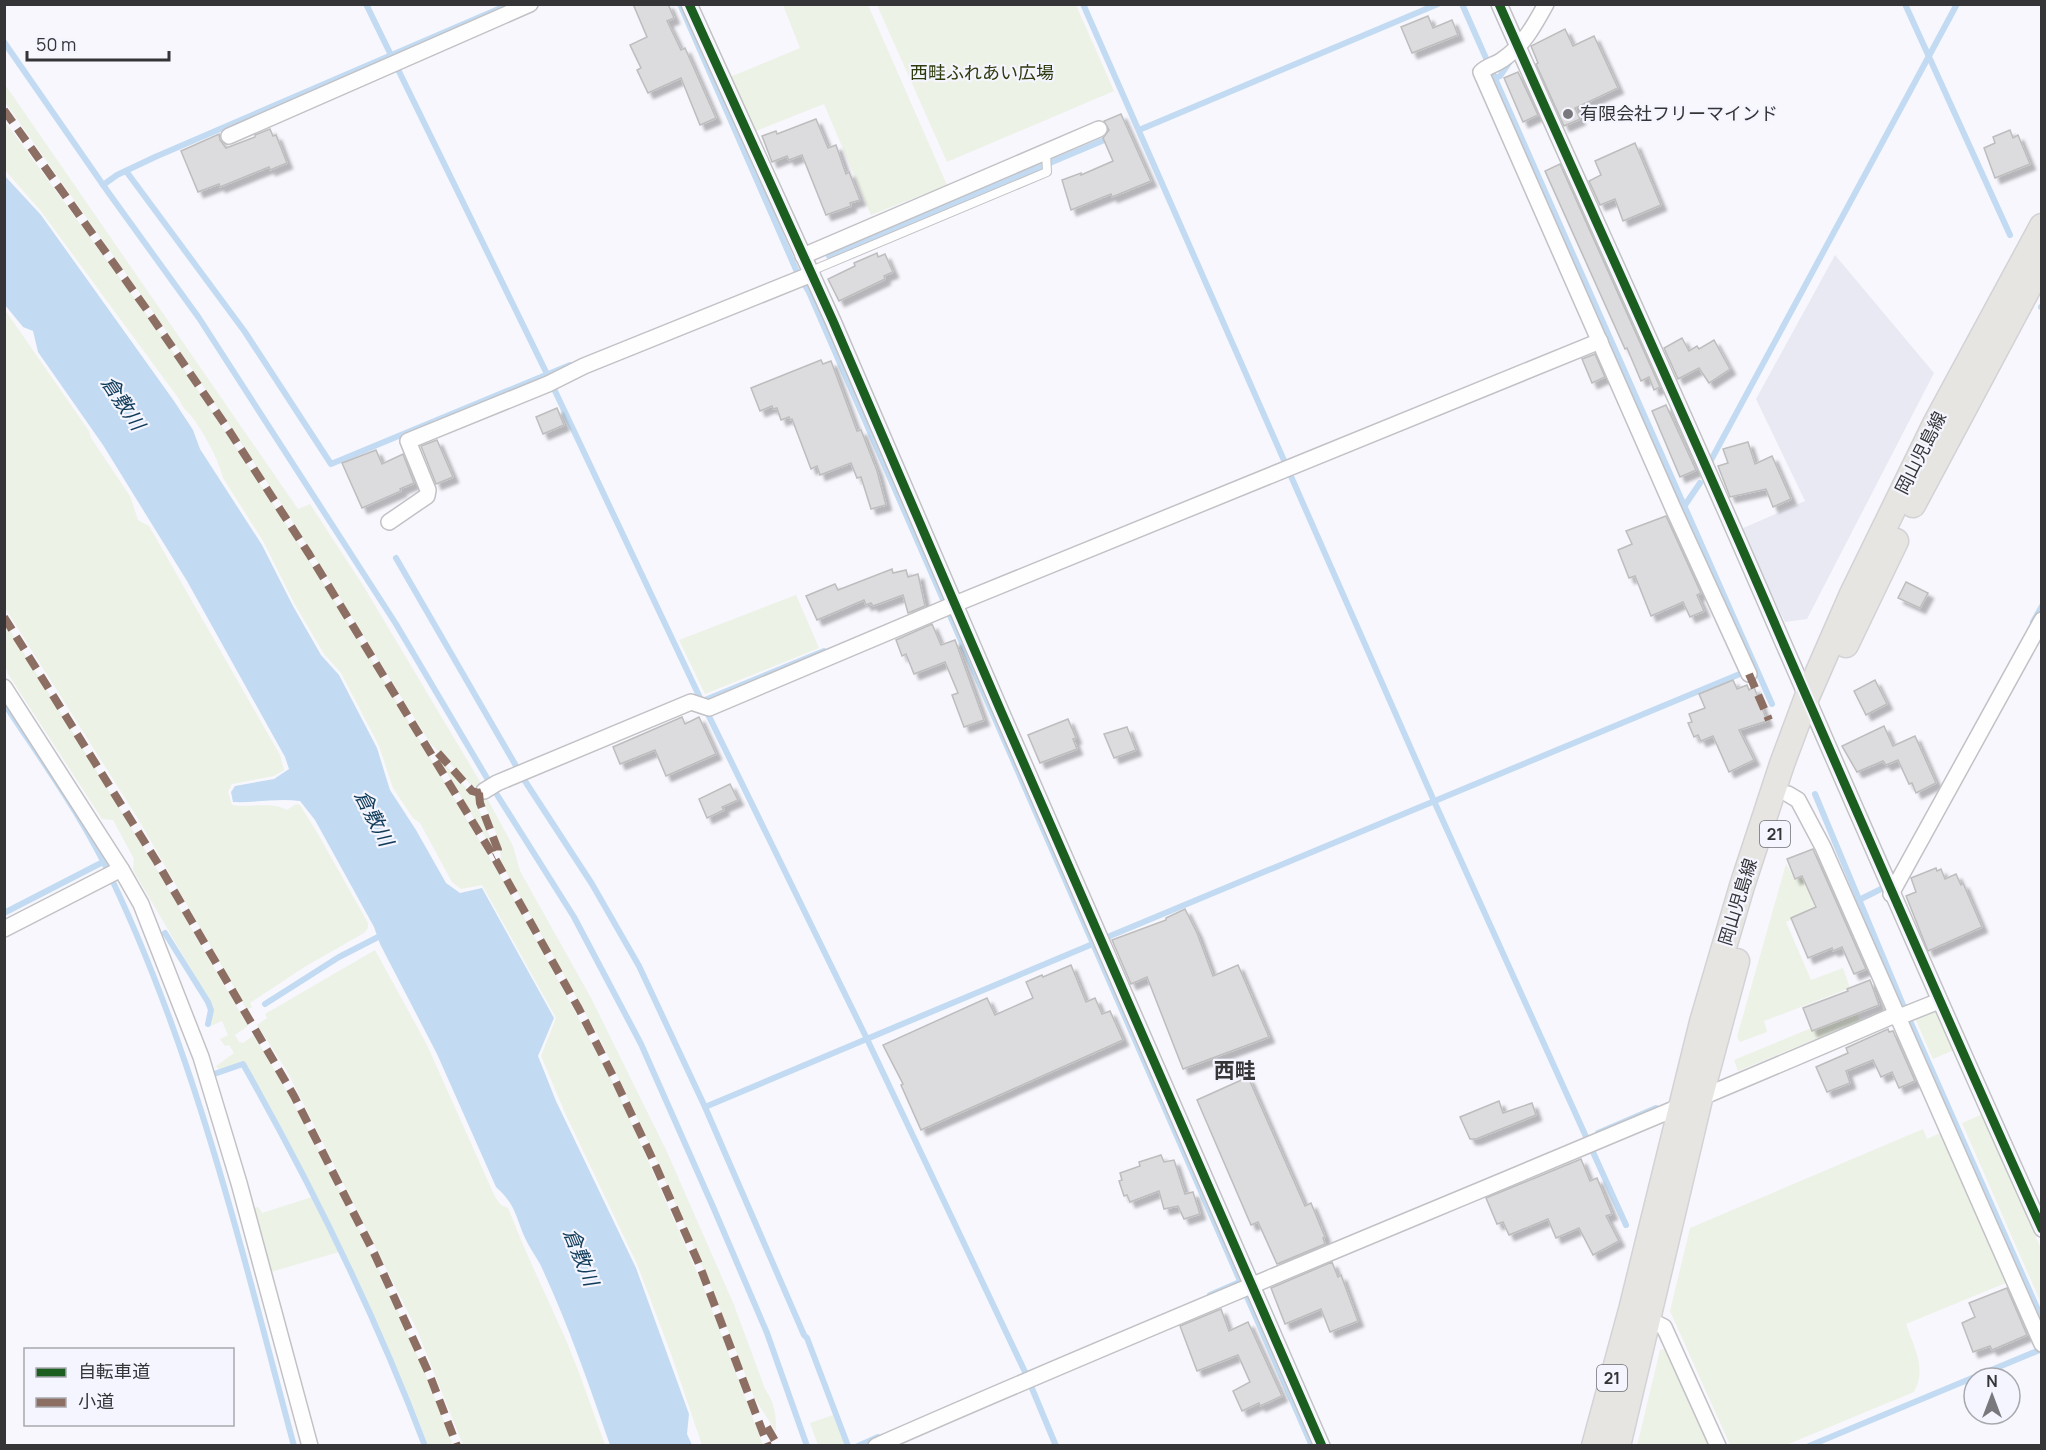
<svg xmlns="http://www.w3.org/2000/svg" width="2046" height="1450" viewBox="0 0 2046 1450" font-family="Manrope,'Noto Sans JP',sans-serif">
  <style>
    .built { fill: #e9e9f4 }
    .green { fill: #ecf2e5 }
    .water { fill: #c2dbf2 }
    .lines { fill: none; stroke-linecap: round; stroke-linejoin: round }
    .stream { stroke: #c2dbf2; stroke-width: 6 }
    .building { fill: #dcdbdd; stroke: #bebdbe; stroke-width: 1.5; filter: url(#shadow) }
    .service-casing { stroke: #c2c2c6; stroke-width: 10 }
    .minor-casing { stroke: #c2c2c6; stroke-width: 18 }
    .primary-casing { stroke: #d3d3d6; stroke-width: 27 }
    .service { stroke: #fefeff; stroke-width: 8 }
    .minor { stroke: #fefeff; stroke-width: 15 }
    .primary { stroke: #e7e5e1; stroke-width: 24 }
    .quiet { stroke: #8d6e63; stroke-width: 8; stroke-dasharray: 15 8; stroke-linecap: butt }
    .cycleway-casing { stroke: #f5f5ff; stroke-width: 13 }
    .cycleway { stroke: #1b5e20; stroke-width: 9 }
    .poi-dot { fill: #79797d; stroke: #f5f5ff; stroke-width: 2 }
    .labels { text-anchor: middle; stroke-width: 4.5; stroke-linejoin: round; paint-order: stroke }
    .shield { fill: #f5f5ff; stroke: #6f6f74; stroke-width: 1.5 }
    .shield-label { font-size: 16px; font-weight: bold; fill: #353538 }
    .park-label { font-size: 18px; fill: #2d3b0d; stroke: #f5f5ff }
    .poi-label { font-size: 18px; fill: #353538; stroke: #f5f5ff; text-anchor: start }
    .street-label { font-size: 18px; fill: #353538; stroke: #f5f5ff }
    .water-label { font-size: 20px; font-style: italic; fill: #103c5a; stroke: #f5f5ff }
    .quarter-label { font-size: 21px; font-weight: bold; fill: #353538; stroke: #f5f5ff }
  </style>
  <defs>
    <filter id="shadow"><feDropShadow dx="5.5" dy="5.5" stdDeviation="1.5" flood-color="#0004"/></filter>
  </defs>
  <rect width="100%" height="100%" fill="#f7f7fd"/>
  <polygon class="built" points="1835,255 1934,373 1807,619 1785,622 1741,529 1805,501 1756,399"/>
  <g class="green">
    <polygon points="783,5 868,5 947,185 871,215 824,104 756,131 730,77 800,48"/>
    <polygon points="877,5 1076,5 1114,91 947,162"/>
    <polygon points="4,83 298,509 310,504 364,587 482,785 478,787 471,785 430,743 284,508 172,339 5,102"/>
    <path d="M4 120 163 337 280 514 375 665 517 904 616 1088 703 1286 763 1445H702L670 1351 637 1264 565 1113 541 1056 556 1018 482 885 461 889 452 882 420 823 413 818 393 788 379 746 341 673 324 654 294 603 263 541 223 478C218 458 205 435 193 418 187 411 183 409 179 399L40 210 5 170Z"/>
    <path d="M5 310 89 431 91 438 130 496 138 520 149 526 280 755 284 770 274 776 232 784 228 792 232 805C252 808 271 801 287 810L296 804 300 805 318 834 368 923V928L364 933 306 966 250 1003 252 1007 247 1010 140 822 5 608Z"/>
    <polygon points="796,595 819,648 705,694 679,640"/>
    <path d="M5 622 158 871 248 1026 235 1035 239 1042 243 1043 254 1035C332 1165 400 1303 453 1445H428C396 1362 359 1282 319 1202 295 1154 272 1106 242 1061L219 1070 216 1066 234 1053 229 1045 225 1046 220 1039 228 1035 222 1021 211 1026 214 1008 133 870 134 859 113 820 102 819 8 674 5 665Z"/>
    <polygon points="437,756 471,793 476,794 477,805 496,852 494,852"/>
    <path d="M484 797 488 800 513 846 520 871 591 998 667 1152 734 1305 765 1389C775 1404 776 1414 776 1432L754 1397 711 1287 653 1152 601 1041 501 863C501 840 492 822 483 801Z"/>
    <polygon points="1786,864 1795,880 1826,866 1828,886 1819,898 1812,901 1816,909 1786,922 1811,980 1843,968 1850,988 1764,1021 1767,1032 1740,1042 1737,1037"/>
    <path d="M375 950 427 1045 495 1197 501 1205 508 1208C525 1252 546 1295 565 1338 580 1373 592 1409 605 1445H463L417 1330 287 1071 257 1025 267 1018 265 1014Z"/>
    <polygon points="1935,1006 1954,1050 1933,1059 1914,1016"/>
    <polygon points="1855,1010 1860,1021 1738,1071 1734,1060"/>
    <polygon points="1983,1114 2041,1249 2041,1303 1962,1123"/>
    <path d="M1923 1129 1927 1139 1945 1131 2008 1282 1906 1324C1914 1348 1927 1368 1914 1392L1786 1445H1730L1670 1311 1690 1228Z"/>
    <polygon points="312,1197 339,1252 271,1272 252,1208 258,1207 262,1213"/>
    <polygon points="1670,1348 1712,1445 1637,1446 1660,1350"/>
    <polygon points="833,1415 845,1445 818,1445 810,1423"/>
  </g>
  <path class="water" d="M4 175 41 215 174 401 193 430 200 449 262 545 293 606 321 655 339 675 377 748 390 790 416 830 446 883 460 893 482 888 554 1018 538 1056 556 1101 636 1268 689 1414 687 1434 692 1445H610C589 1385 568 1324 541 1266 537 1258 531 1250 527 1242 515 1218 518 1207 496 1187L437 1054 380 944 374 927 315 820 300 801C277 798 255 803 233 802L231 792 235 786 274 779 289 769 285 757 187 581 103 445 38 352 33 331 23 327 5 305Z"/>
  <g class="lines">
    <g class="stream">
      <polyline points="366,4 547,374 702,702 867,1039 1026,1374 1056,1446"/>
      <polyline points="680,4 797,272 809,292 1312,1446"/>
      <polyline points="1083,4 1434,801 1626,1225"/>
      <path d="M1462 4C1567 237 1667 472 1772 704"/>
      <polyline points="1905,4 2010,235"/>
      <polyline points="4,42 108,192 199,318 396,624 494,790 574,917 641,1044 714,1209 767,1333 807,1446"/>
      <polyline points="1495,78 1500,76 1511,60"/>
      <polyline points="1139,130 1438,4"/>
      <polyline points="126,171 245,332 331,464 570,365"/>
      <polyline points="103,185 117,175 155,157 510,4"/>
      <polyline points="829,256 1109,138"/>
      <polyline points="2041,307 2042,307"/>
      <polyline points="1710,462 1957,4"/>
      <polyline points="1683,508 1700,483"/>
      <polyline points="396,558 523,778 592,884 639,966 705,1107 804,1335 807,1338 848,1446"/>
      <polyline points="2033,622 2042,606"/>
      <polyline points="700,702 824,651"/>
      <path d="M4 703C38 755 75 806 103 861 194 1046 241 1248 294 1446"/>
      <polyline points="1815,794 1903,1005 2042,1319"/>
      <polyline points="1859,900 1881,889"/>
      <polyline points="4,913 103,862"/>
      <polyline points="165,933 208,1002 211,1010 208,1024"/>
      <polyline points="1110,936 1747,671"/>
      <polyline points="265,1004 339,957 384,934"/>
      <path d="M214 1074 243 1064C312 1186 375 1314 425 1446"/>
      <polyline points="705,1107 1095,943"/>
      <polyline points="1598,1133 1656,1108"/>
      <polyline points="1210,1295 1242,1281"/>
      <polyline points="858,1446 878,1437"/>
      <polyline points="1809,1446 2042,1349"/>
    </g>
  </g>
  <g class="building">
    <polygon points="633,4 668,4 674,18 667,21 681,50 685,48 716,118 700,125 681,78 648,93 637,70 641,68 630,45 647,37"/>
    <polygon points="1428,16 1433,28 1452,20 1458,35 1412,53 1401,27"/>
    <polygon points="1565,29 1573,46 1594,36 1618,88 1575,108 1580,119 1564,126 1536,64 1538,63 1531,46"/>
    <polygon points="1518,72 1538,115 1523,122 1504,78"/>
    <polygon points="1121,114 1151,181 1112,197 1111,194 1071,210 1062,180 1081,173 1081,175 1113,161 1103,138 1109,130 1104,121"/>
    <polygon points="816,119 828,148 836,145 846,174 849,172 860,200 850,203 851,206 826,215 802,155 789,160 787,156 772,162 762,136 776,131 777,134"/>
    <polygon points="270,129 273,136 276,135 287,163 270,170 269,167 220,187 219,184 198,192 181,151 219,134 220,140 226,148 255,137 255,135"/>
    <polygon points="2010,130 2013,138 2018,135 2030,164 1995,178 1984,148 1995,143 1993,137"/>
    <polygon points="1635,143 1661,205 1623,221 1615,199 1600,205 1589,181 1601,175 1595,161"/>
    <polygon points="1560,164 1660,387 1654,390 1649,377 1641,381 1627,348 1625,349 1545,171"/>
    <polygon points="877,253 878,257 885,254 893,272 884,276 885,279 839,301 828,279 855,266 854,263"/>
    <polygon points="1682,338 1689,351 1697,346 1699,349 1714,340 1730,369 1709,383 1699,368 1678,379 1664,348"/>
    <polygon points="1595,354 1605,377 1592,383 1582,359"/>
    <polygon points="821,360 823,364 831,361 857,431 861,430 877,471 886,505 871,509 861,477 857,478 851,463 820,475 817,466 811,469 792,419 790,420 789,417 781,420 777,408 773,409 772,406 760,411 751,388"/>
    <polygon points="1666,405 1696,470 1680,477 1652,411"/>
    <polygon points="557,408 564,425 543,434 536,417"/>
    <polygon points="437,440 453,477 436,484 421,446"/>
    <polygon points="1748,442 1755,464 1772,456 1791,499 1773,507 1766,489 1730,497 1718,466 1728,463 1723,449"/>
    <polygon points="376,450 382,464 403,454 414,483 400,489 401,491 362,508 342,463"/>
    <polygon points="1666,516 1701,593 1697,595 1704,611 1690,617 1683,602 1651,616 1635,576 1629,578 1618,550 1632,544 1626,531"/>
    <polygon points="892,569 893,573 906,570 908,577 918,574 925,606 908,613 903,595 873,606 871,603 866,605 864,600 817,620 806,596 835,584 838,590"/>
    <polygon points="1906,582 1928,593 1920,608 1898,598"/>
    <polygon points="932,624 941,645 955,640 984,720 964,727 952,695 958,693 945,662 914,674 906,654 902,656 896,640"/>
    <polygon points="1733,680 1737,689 1747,685 1749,690 1754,687 1767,721 1739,730 1754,760 1729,772 1713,736 1701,741 1698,735 1694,737 1688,723 1692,722 1689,714 1705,708 1699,694"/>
    <polygon points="1875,680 1887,704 1866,715 1854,691"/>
    <polygon points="682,717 685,724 699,717 716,754 666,776 655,750 620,764 613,747"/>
    <polygon points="1068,719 1076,738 1073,739 1077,749 1040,763 1028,735"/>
    <polygon points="1884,726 1893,746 1915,736 1936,783 1916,793 1912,783 1909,784 1898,760 1886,765 1883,761 1857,772 1842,746"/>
    <polygon points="1127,727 1136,750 1114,758 1104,734"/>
    <polygon points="730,784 738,800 722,807 724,810 707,818 699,799"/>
    <polygon points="1813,849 1866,969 1854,974 1842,947 1833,951 1832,948 1808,958 1791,918 1816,907 1802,876 1795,879 1787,859"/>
    <polygon points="1936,868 1937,871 1941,869 1945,879 1956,874 1961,885 1963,883 1982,927 1928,951 1906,896 1916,892 1911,878"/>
    <polygon points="1185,909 1197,933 1213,976 1238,965 1269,1037 1183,1069 1147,977 1131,984 1112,940 1166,920 1166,918"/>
    <polygon points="1071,965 1086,1002 1095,998 1102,1014 1110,1011 1123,1040 921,1130 901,1085 903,1084 883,1045 987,998 995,1015 1033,998 1026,982 1042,975 1043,977"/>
    <polygon points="1870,980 1879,1005 1812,1031 1803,1008 1848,991 1847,989"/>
    <polygon points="1888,1029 1889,1032 1893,1031 1915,1081 1899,1088 1892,1072 1881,1077 1873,1060 1846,1071 1850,1083 1827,1092 1816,1067 1848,1053 1846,1048"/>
    <polygon points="1248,1077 1305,1206 1311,1203 1325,1237 1323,1238 1325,1244 1277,1264 1258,1222 1251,1225 1197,1100"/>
    <polygon points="1499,1101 1503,1113 1532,1103 1536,1115 1476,1139 1470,1139 1460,1117"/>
    <polygon points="1161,1155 1164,1162 1174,1160 1185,1194 1193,1192 1200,1214 1184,1219 1178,1206 1164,1209 1159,1191 1130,1202 1127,1195 1124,1196 1119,1181 1122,1180 1120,1173 1140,1166 1139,1162"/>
    <polygon points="1581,1159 1590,1181 1597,1178 1612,1214 1606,1216 1619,1241 1593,1255 1579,1228 1556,1238 1548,1219 1509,1235 1503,1222 1497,1224 1486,1198"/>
    <polygon points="1332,1262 1338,1277 1341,1275 1358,1321 1330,1332 1321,1309 1285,1324 1271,1288"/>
    <polygon points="2007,1288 2027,1335 1992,1350 1990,1346 1973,1352 1962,1323 1975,1317 1969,1303"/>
    <polygon points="1221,1309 1229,1331 1248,1322 1282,1396 1260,1406 1259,1403 1242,1411 1233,1391 1250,1382 1238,1355 1197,1371 1180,1326"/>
  </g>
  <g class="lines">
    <defs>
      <polyline id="service" points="811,271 1047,172 1046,153"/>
      <g id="minor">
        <polyline points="689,4 833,321 1000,709 1322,1446"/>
        <path d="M1499 4C1593 216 1690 426 1781 638 1867 835 1953 1033 2042 1229"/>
        <path d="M1546 4C1534 26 1523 46 1502 60 1495 65 1487 66 1481 72L1673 508 1749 674"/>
        <polyline points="229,136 530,4"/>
        <polyline points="803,256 1099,129"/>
        <polyline points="389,522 427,496 428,490 408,441 548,384 584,366 812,274"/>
        <polyline points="4,687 121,869 141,904 201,1057 239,1183 310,1446"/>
        <polyline points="484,791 497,783 691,702 709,708 955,604 1600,341"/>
        <polyline points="1788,794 1798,800 1823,847 2042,1344"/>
        <polyline points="1891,894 2042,620"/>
        <polyline points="4,929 121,869"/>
        <polyline points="1648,1319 1664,1327 1718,1446"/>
        <path d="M876 1446C1212 1298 1553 1163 1890 1017H1899L1939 1001"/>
      </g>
      <g id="primary">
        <polyline points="1913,505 2042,263"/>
        <polyline points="1846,645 1896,541"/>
        <polyline points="1594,1446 1631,1310 1702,1022 1742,886 1782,764 1807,697 1852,594 1935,424 2042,226"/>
        <polyline points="1618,1446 1700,1099 1737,961"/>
      </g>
    </defs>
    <use href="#service" class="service-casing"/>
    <use href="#minor" class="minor-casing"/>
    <use href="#primary" class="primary-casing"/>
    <use href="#service" class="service"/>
    <use href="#minor" class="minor"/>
    <use href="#primary" class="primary"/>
    <g class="quiet">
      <polyline points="4,110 147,310 228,429 309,554 494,857 579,1009 617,1084 653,1160 699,1264 768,1446"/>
      <polyline points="4,617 157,862 294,1096 374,1253 430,1376 457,1446"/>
      <polyline points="1749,674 1769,720"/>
      <polyline points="438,753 472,791 479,793 484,791"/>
      <polyline points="479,793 480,803 498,850 498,855 494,857"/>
      <polyline points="767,1427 778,1446"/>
    </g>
    <defs>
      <g id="cycleway">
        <polyline points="689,4 833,321 1000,709 1322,1446"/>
        <path d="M1499 4C1593 216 1690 426 1781 638 1867 835 1953 1033 2042 1229"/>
      </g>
    </defs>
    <use href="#cycleway" class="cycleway-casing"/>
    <use href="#cycleway" class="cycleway"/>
  </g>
  <circle class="poi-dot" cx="1568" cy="114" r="6"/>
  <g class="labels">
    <g class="shield">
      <rect x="1760" y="821" width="30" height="26" rx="4.5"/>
      <rect x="1597" y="1365" width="30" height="26" rx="4.5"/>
    </g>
    <g class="shield-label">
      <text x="1775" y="840">21</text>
      <text x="1612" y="1384">21</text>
    </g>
    <g class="park-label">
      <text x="982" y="79">西畦ふれあい広場</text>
    </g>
    <g class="poi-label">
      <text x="1580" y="120">有限会社フリーマインド</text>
    </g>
    <g class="street-label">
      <text transform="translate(1921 453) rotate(-63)" y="6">岡山児島線</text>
      <text transform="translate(1738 902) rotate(-73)" y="6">岡山児島線</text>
    </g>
    <g class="water-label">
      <text transform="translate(123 403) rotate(56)" y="7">倉敷川</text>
      <text transform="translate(374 818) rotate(63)" y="7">倉敷川</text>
      <text transform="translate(581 1257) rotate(68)" y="7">倉敷川</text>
    </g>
    <g class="quarter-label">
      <text x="1235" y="1078">西畦</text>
    </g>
  </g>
  <rect width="2046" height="1450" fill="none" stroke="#353538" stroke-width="12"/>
  <rect x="24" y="1348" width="210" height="78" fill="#f5f5ff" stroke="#a8a8af" stroke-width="1.5"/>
  <rect x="36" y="1368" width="30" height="9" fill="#1b5e20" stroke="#a8a8af" stroke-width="1.5"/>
  <text x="78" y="1378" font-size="18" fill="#353538">自転車道</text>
  <rect x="36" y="1398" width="30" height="9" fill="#8d6e63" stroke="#a8a8af" stroke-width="1.5"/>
  <text x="78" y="1408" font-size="18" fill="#353538">小道</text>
  <g transform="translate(1992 1396)"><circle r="28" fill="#f5f5ff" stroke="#a8a8af" stroke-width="1.5"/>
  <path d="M0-4.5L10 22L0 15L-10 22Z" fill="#79797d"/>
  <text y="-9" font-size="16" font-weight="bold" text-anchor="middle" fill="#353538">N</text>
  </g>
  <path d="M27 51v9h142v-9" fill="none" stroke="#353538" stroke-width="3"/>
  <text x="36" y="51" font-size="18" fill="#353538" stroke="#f5f5ff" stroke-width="4.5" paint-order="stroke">50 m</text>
</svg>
